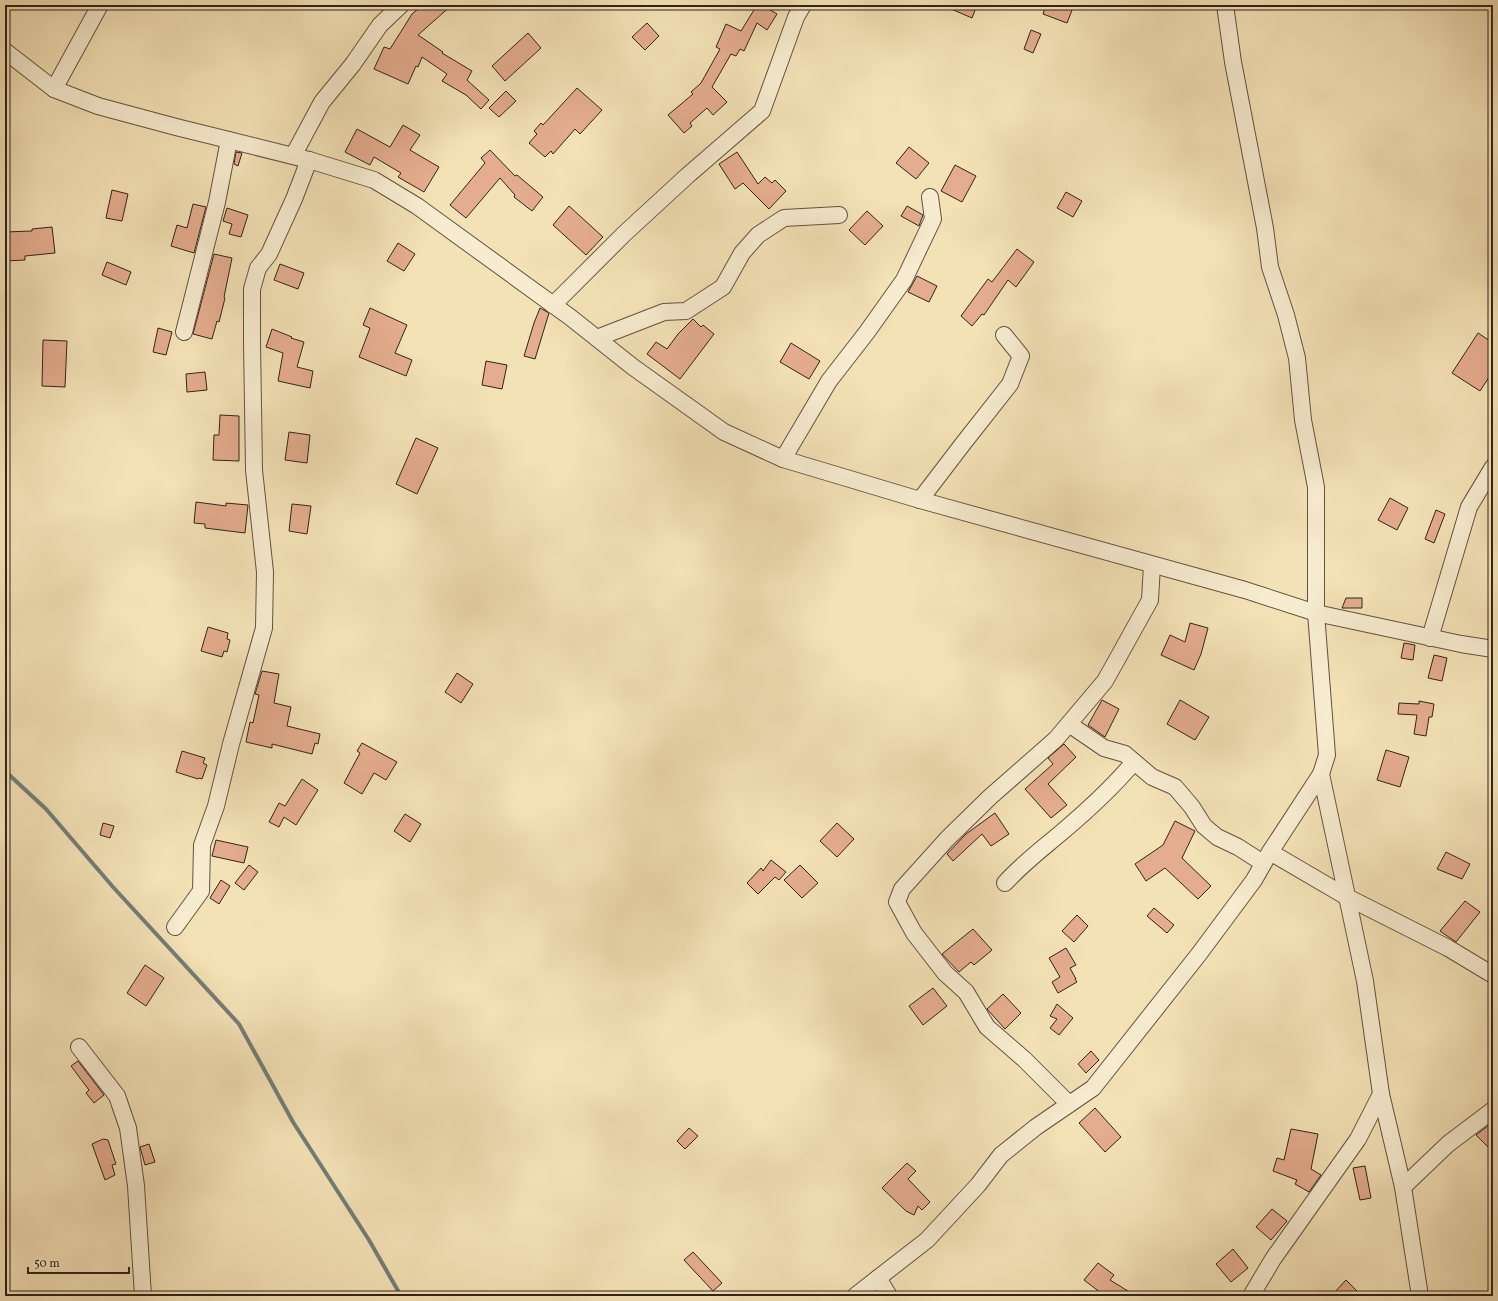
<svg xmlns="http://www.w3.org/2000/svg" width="1498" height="1301" viewBox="0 0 1498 1301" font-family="Vollkorn,serif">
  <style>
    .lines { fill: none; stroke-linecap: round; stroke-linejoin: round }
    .stream { stroke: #747e79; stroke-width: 4 }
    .building { fill: #e5ad8f; stroke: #312319 }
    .street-casing { stroke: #625340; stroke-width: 18 }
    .street { stroke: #f8ecd0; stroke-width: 16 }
  </style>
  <rect width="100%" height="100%" fill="#f4e2b7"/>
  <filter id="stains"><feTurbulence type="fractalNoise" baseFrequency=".005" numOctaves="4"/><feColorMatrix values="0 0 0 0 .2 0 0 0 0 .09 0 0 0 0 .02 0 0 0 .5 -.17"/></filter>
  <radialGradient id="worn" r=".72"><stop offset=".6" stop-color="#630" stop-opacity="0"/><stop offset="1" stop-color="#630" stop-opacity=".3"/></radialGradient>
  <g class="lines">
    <polyline class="stream" points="5,771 46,809 113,887 239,1024 293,1122 369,1240 401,1296"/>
  </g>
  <g class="building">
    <polygon points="423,5 452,5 418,35 443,52 442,53 472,71 467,80 489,100 481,109 466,95 442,81 447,74 422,57 418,67 416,66 408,84 374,69 384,47 390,49 412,14"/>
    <polygon points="757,5 765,5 764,6 777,14 767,30 757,23 744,51 740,49 736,56 731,54 712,87 727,102 713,115 707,108 690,123 692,126 684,133 668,115 693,94 691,92 701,83 720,49 716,47 726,24 741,31"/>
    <polygon points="942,5 977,5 972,18"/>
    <polygon points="1046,5 1074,5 1067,23 1043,14"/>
    <polygon points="647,23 659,36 645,50 632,37"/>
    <polygon points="1031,30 1041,34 1033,53 1024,49"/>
    <polygon points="528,33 541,48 505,81 492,66"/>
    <polygon points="577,88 602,110 580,134 575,129 553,154 551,151 545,157 529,143 537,134 534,131 541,123 543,125"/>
    <polygon points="506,91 516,101 499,117 489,108"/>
    <polygon points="403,125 420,135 410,150 439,167 424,192 398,177 401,173 374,157 370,165 345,152 357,129 390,147"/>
    <polygon points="909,147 929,163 916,179 896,163"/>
    <polygon points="490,150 515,176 517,175 543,197 532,211 514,197 515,195 500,178 466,218 450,205 485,163 481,158"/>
    <polygon points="236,152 242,153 238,166 234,164"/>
    <polygon points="737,152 758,184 765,177 772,183 775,180 786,191 769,209 743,183 735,189 719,164"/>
    <polygon points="955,165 976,176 962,202 941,191"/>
    <polygon points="112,190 128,194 122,221 106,218"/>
    <polygon points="1066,192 1082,201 1073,217 1057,208"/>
    <polygon points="193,204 206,207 194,253 171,246 177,225 187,228"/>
    <polygon points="569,206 603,237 586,255 553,225"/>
    <polygon points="907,206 923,215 919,226 901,216"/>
    <polygon points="227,208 248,215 241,237 229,234 232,224 223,221"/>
    <polygon points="867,211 883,226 865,245 849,230"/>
    <polygon points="52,227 55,253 25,256 25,260 5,261 5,232 32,231 32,229"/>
    <polygon points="398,243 415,254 404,271 387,261"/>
    <polygon points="1017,249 1034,262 1016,287 1008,280 984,315 982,314 972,326 961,316 988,279 992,282"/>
    <polygon points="214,254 232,258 224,297 225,298 219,322 217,321 212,339 193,334"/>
    <polygon points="107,262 131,272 126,285 102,275"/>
    <polygon points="280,264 304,273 298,289 274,280"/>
    <polygon points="917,276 937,286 929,302 908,292"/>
    <polygon points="370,308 407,325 395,353 412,360 406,376 359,357 370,328 363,325"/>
    <polygon points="540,308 549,313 535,359 524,356 534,323"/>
    <polygon points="693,319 701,327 703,325 714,334 680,379 647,354 656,342 667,349 678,334"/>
    <polygon points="158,328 172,332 166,355 153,352"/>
    <polygon points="272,329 292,337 291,338 304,342 297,367 313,371 310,388 278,381 283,353 266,347"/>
    <polygon points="1478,333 1493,343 1493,371 1480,391 1452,373"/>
    <polygon points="43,340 67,341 65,387 42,386"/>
    <polygon points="791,343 820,361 809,379 780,362"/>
    <polygon points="486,361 507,365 502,389 482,385"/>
    <polygon points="205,372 207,390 187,392 186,374"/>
    <polygon points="220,415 239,416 239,461 213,460 214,435 219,435"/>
    <polygon points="289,432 310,435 307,463 285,460"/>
    <polygon points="416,438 438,448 417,494 396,484"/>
    <polygon points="1390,498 1408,508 1397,530 1378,520"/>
    <polygon points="196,502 226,506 226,503 248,505 245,533 205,528 205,524 194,523"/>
    <polygon points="292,504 311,506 307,534 289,531"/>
    <polygon points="1436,510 1445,514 1434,543 1425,539"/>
    <polygon points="1346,598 1362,598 1362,608 1342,608"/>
    <polygon points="1190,623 1208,628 1201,654 1194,670 1161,655 1170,635 1185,642"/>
    <polygon points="208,627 228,633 227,639 230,640 227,652 224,651 222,657 201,651"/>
    <polygon points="1404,643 1415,645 1413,660 1401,658"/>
    <polygon points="1434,655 1447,658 1442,681 1428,678"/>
    <polygon points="262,671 279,674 274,703 291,707 287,726 320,734 318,744 315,743 312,754 272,744 272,748 246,742 250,722 253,723 259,695 255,694"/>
    <polygon points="457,673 473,684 461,703 445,692"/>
    <polygon points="1102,700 1119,709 1105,737 1088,725"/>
    <polygon points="1180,700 1209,717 1195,740 1167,724"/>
    <polygon points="1419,701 1434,704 1432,717 1429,717 1426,736 1414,734 1417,715 1398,714 1399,703 1419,704"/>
    <polygon points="362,743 397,762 386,780 374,773 362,794 344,783 360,753 357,751"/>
    <polygon points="1064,744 1076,757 1048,784 1067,805 1051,818 1025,789 1053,764 1048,758"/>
    <polygon points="1386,750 1409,757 1400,787 1377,780"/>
    <polygon points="182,751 205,758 203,763 207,765 202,779 199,778 198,779 176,772"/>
    <polygon points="302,779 318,790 296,825 284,817 279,827 269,822 279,803 285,806"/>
    <polygon points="995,813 1009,834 991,846 982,834 953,861 947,854 966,834"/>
    <polygon points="405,814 421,824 410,842 394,831"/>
    <polygon points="1175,821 1195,831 1182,858 1211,886 1198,899 1165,868 1146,881 1135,864 1163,845"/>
    <polygon points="103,823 114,826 110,838 100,835"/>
    <polygon points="837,823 854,839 837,857 820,841"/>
    <polygon points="216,840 248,847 244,863 212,856"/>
    <polygon points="1446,852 1470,864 1462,879 1437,869"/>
    <polygon points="771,860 786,872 779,880 775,877 758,894 747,883 761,868 763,871"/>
    <polygon points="249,865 258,872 244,890 235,883"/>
    <polygon points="800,865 818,883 802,898 784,880"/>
    <polygon points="221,880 230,886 219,904 210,898"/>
    <polygon points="1465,901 1480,912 1456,942 1440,931"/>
    <polygon points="1154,908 1174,925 1167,933 1147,916"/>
    <polygon points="1077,915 1088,926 1074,942 1062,931"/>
    <polygon points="973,929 992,950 974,965 971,962 959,972 942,954"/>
    <polygon points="1066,948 1076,965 1070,968 1076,979 1075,979 1077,982 1058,993 1052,982 1060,977 1049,958"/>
    <polygon points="145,965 164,978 146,1006 127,993"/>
    <polygon points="933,988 947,1006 923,1025 909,1006"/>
    <polygon points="1003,994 1021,1013 1005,1029 987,1009"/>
    <polygon points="1057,1004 1073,1018 1059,1035 1050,1028 1057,1019 1050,1016"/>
    <polygon points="1091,1051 1099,1060 1086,1073 1078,1064"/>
    <polygon points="78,1061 104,1095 94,1103 86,1093 89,1090 71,1066"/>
    <polygon points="1095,1108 1121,1137 1105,1152 1079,1123"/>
    <polygon points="1493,1122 1493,1152 1476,1135"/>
    <polygon points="689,1128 698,1136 685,1149 677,1141"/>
    <polygon points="1291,1129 1318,1134 1311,1169 1321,1175 1309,1192 1295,1184 1297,1180 1273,1171 1277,1158 1284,1160"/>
    <polygon points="103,1139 108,1140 116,1164 112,1165 115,1175 105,1180 92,1144"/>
    <polygon points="149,1144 155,1162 145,1165 140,1147"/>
    <polygon points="907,1163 916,1171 908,1179 930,1202 922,1210 918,1206 914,1215 906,1211 882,1188"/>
    <polygon points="1365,1166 1371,1198 1360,1200 1353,1168"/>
    <polygon points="1272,1209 1287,1221 1271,1240 1256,1227"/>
    <polygon points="1233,1249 1248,1268 1231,1282 1216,1264"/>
    <polygon points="693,1252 722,1283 713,1291 684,1260"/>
    <polygon points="1098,1263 1114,1275 1110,1280 1136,1296 1105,1296 1084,1280"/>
    <polygon points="1346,1280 1362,1296 1331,1296"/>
  </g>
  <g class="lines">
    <defs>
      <g id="street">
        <polyline points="5,51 54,89 98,106 176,127 309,160 374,180 417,206 570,317 633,367 724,432 783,459 920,500 1245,590 1316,613 1461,644 1493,649"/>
        <polyline points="54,89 100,5"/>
        <polyline points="293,156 322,102 353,64 380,25 401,5"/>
        <polyline points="553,305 624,234 687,176 762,111 796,17 803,5"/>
        <polyline points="184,332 217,202 229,140"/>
        <polyline points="597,338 664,312 686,311 723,287 742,253 758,235 784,218 839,215"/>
        <polyline points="783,459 829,381 867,332 904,280 933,219 930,197"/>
        <polyline points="920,500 962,445 1010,384 1021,356 1004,335"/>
        <polyline points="1430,638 1469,507 1493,467"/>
        <polyline points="1069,724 1104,748 1125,754 1152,777 1175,787 1192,807 1204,826 1217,837 1238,847 1263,863"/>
        <polyline points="1321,774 1365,981 1381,1094 1403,1187 1420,1296"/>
        <polyline points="1270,852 1347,897 1448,948 1493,975"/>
        <path d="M1005 883C1023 863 1042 849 1062 832 1088 810 1112 788 1134 762"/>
        <polyline points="175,927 201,891 202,845 216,806 231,744 264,628 265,572 254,470 252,343 252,289 258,268 269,254 294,199 309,160"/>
        <polyline points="79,1047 117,1096 128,1128 136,1186 143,1296"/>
        <polyline points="1069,1104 1024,1059 987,1027 966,992 945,973 914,933 897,902 902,889 947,839 990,797 1056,739 1105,681 1150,600 1152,565"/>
        <polyline points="1403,1187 1448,1144 1493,1110"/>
        <polyline points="878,1278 889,1296"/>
        <polyline points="855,1296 927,1240 978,1185 1001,1155 1036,1127 1093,1088 1199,954 1254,880 1270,852 1321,774 1327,755 1316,613 1316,487 1303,420 1297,358 1286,315 1270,267 1265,228 1233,62 1225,5"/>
        <polyline points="1251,1296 1273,1259 1358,1139 1381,1094"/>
      </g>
    </defs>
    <use href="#street" class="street-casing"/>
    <use href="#street" class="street"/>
  </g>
  <rect width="1498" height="1301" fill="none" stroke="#f4e2b7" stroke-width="20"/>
  <rect x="6" y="6" width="1486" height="1289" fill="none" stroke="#312319" stroke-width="2"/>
  <rect x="10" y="10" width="1478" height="1281" fill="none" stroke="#312319"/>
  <path d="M28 1267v6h101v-6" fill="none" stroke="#312319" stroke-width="2"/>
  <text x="34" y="1267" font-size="12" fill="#312319" stroke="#f8ecd0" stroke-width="3" paint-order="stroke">50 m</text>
  <rect width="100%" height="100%" filter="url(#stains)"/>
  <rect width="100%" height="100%" fill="url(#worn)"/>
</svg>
